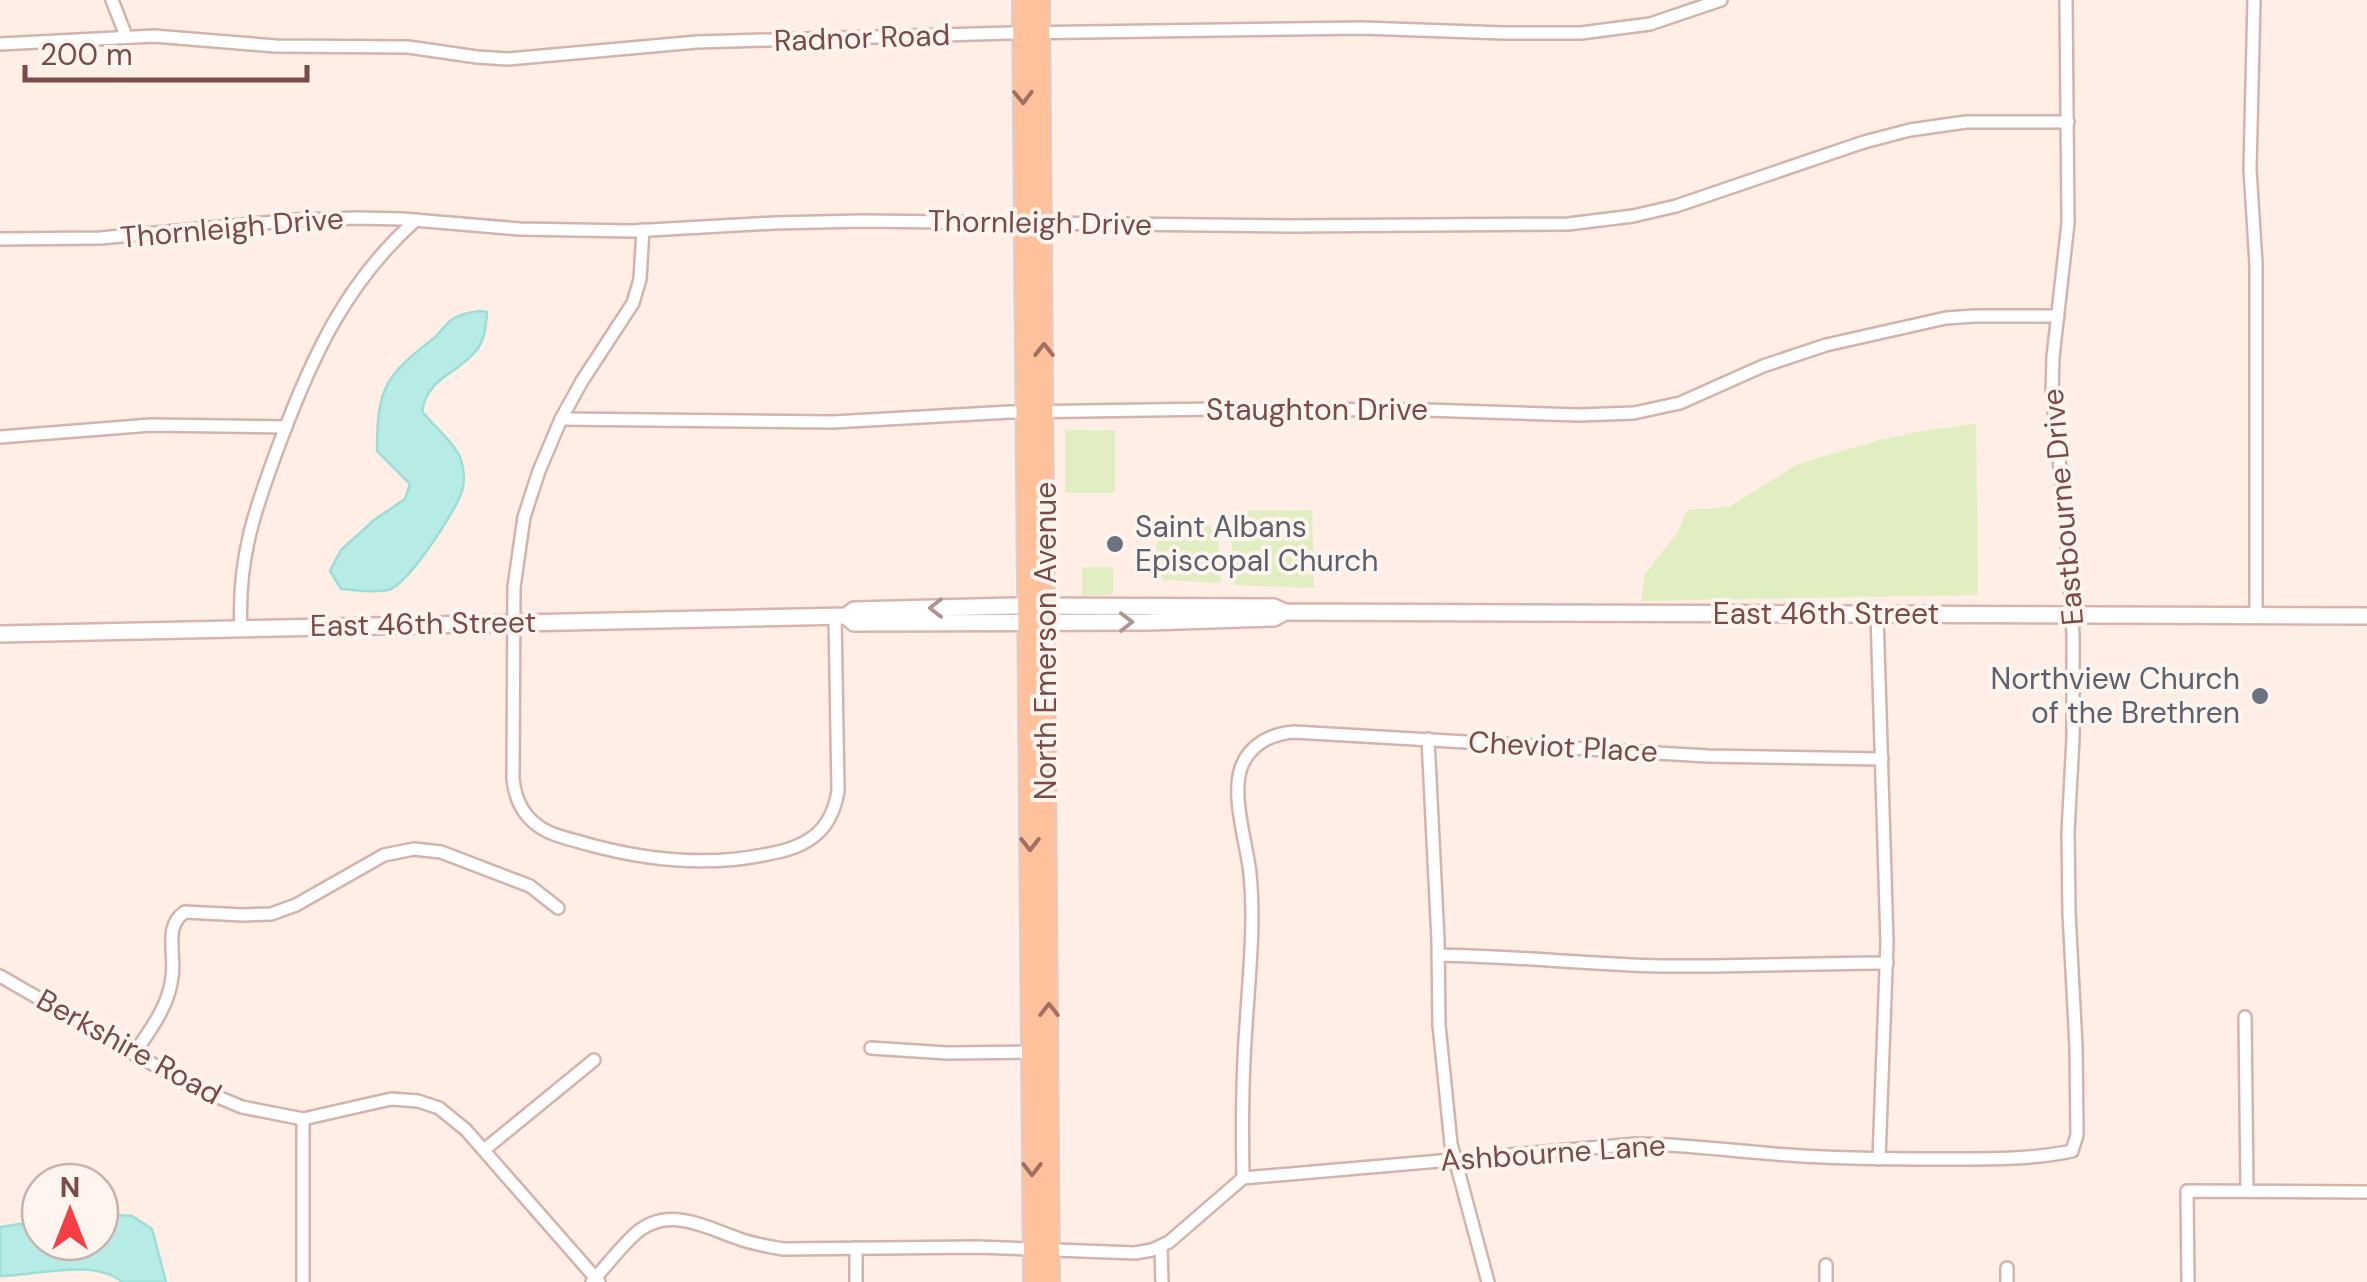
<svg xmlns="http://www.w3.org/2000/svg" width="2367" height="1282" viewBox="0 0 2367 1282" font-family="'DM Sans',sans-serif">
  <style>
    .green { fill: #e0eec2 }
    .water { fill: #b7ebe5; stroke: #9cded6; stroke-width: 2.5 }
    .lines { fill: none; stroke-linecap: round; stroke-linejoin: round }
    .minor-casing { stroke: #d4b3ac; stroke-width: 16 }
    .secondary-casing { stroke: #dab4ac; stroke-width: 20 }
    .primary-casing { stroke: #dacdcb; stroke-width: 22 }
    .minor { stroke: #fff; stroke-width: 11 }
    .secondary { stroke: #fff; stroke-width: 15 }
    .primary { stroke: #ffc09c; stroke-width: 18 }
    .oneway { stroke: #a36f60 }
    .oneway2 { stroke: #b09491 }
    .worship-dot { fill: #6b7280; stroke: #fff4ee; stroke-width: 4 }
    .labels { text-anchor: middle; stroke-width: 8; stroke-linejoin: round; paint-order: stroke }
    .street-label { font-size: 30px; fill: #7b4c47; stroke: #fff4ee }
    .worship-label { font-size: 30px; fill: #5b616d; stroke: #fff4ee; text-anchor: start }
  </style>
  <rect width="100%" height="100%" fill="#feeee5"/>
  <g class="green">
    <polygon points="1976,424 1978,595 1641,601 1645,574 1678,532 1687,510 1729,507 1798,464 1883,439 1928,430"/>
    <rect x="1065" y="430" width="50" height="63"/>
    <polygon points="1312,510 1314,588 1235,585 1230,579 1234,511"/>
    <polygon points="1200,517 1218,535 1221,583 1164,580 1155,570 1159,519"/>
    <polygon points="1082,567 1113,567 1113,595 1082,596"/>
  </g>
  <g class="water">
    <path d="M480 311 487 312C486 325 485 340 476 351 456 375 428 377 422 411 433 426 457 445 461 460 464 469 465 482 462 491 456 511 407 586 388 590 374 593 356 590 341 589L330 571 341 550 374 520 405 499 410 484 377 451C377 388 385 376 434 338 440 333 444 326 450 321 458 314 469 313 480 311Z"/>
    <path d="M100 1214 132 1216 152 1229 166 1282H122C94 1258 34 1276 0 1276V1227L40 1221V1242H100Z"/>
  </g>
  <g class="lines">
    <defs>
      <g id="minor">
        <polyline points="112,0 126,36"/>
        <polyline points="2254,0 2250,169 2256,264 2256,615"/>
        <polyline points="0,44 154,36 276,46 408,47 477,57 508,59 697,42 1010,33 1362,28 1504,33 1581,33 1650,24 1721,0"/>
        <path d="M643 230 640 279 633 303 582 381 561 419 539 471 524 517 514 587 513 779C515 798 522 814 537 825 551 836 571 839 587 844 645 860 703 867 763 855 781 852 798 848 813 837 828 826 835 809 838 791L835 616"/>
        <polyline points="0,239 100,238 296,220 357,218 402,219 520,229 632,231 774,223 862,221 1290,226 1568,224 1633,216 1676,206 1864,142 1910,130 1966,122 2068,122"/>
        <polyline points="561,419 833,422 1010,412 1216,409 1425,410 1579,415 1634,413 1680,403 1763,366 1826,345 1946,318 1974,316 2058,316"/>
        <polyline points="0,437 151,425 286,427"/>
        <polyline points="1877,614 1887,942 1879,1159"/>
        <path d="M241 629C237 558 256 506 280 442 312 357 346 282 416 220"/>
        <polyline points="1428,739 1438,940 1439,1025 1451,1144 1488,1282"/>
        <path d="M1438 955C1513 956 1587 964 1662 966 1737 967 1812 963 1887 963"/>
        <polyline points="0,976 189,1085 242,1107 303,1119 391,1099 418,1101 439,1108 466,1130 599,1282"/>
        <polyline points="2245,1017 2247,1191"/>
        <polyline points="871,1048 947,1053 1037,1052"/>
        <path d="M134 1054C150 1030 169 1006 172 977 176 954 163 926 185 912L243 915 271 914 296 905 384 855 414 849 441 852 530 886 558 908"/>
        <polyline points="484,1150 594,1060"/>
        <path d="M1243 1178C1242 1127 1242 1077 1246 1026 1249 976 1255 924 1250 874 1247 844 1231 797 1241 768 1249 745 1270 734 1294 732L1708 756 1882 759"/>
        <polyline points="1161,1247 1162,1282"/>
        <polyline points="1826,1265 1826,1282"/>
        <polyline points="2007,1268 2007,1282"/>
        <polyline points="303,1282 303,1119"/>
        <path d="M592 1282C606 1266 619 1249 634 1235 666 1205 703 1226 737 1238 752 1244 767 1246 783 1249L977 1247 1135 1253 1152 1250 1169 1242 1243 1178 1636 1144C1688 1144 1738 1152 1789 1155 1840 1159 1891 1159 1942 1159 1986 1159 2029 1160 2072 1151L2077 1135 2076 1046 2069 913 2068 832 2073 738V634L2066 525 2052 392 2053 357 2068 223 2066 0"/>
        <polyline points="856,1282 856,1248"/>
        <polyline points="2188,1282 2187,1191 2367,1192"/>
      </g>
      <g id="secondary">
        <polyline points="846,616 854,623 1149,622 1274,618 1285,612"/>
        <polyline points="0,634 846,616 854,610 1014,606 1274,607 1285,612 2367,616"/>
      </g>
      <g id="primary">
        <polyline points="1022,0 1033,1282"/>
        <polyline points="1040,0 1050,1282"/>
      </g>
    </defs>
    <use href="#minor" class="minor-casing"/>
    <use href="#secondary" class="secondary-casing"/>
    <use href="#primary" class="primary-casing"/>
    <use href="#minor" class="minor"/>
    <use href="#secondary" class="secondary"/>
    <use href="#primary" class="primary"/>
  </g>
  <defs><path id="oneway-chevron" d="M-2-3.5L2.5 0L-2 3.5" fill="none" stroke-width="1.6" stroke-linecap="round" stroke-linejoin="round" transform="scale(2.5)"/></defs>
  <g class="oneway">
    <use href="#oneway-chevron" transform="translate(1023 97) rotate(89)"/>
    <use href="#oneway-chevron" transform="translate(1044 350) rotate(-90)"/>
    <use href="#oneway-chevron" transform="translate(1030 844) rotate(90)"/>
    <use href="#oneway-chevron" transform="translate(1049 1010) rotate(-90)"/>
    <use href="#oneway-chevron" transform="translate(1032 1169) rotate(90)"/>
  </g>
  <g class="oneway2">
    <use href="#oneway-chevron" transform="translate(936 608) rotate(180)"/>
    <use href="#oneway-chevron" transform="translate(1126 622)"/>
  </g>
  <g class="worship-dot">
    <circle cx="1115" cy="544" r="10"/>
    <circle cx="2260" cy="696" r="10"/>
  </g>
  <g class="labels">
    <g class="street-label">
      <text transform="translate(862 38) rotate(-2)" y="10">Radnor Road</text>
      <text transform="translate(1040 223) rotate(1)" y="10">Thornleigh Drive</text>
      <text transform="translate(232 228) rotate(-5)" y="10">Thornleigh Drive</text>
      <text x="1317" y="420">Staughton Drive</text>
      <text transform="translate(2063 507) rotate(-95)" y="10">Eastbourne Drive</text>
      <text x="1826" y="624">East 46th Street</text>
      <text transform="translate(423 624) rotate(-1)" y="10">East 46th Street</text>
      <text transform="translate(1046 641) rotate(-90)" y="10">North Emerson Avenue</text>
      <text transform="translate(1563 747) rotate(3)" y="10">Cheviot Place</text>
      <text transform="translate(129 1047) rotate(29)" y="10">Berkshire Road</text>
      <text transform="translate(1553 1153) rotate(-4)" y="10">Ashbourne Lane</text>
    </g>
    <g class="worship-label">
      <text x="1135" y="537">Saint Albans<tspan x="1135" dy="34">Episcopal Church</tspan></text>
      <text x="2240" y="689" text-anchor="end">Northview Church<tspan x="2240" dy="34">of the Brethren</tspan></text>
    </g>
  </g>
  <g transform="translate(70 1212)"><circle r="48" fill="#fff4ee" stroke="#cab1ab" stroke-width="2.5"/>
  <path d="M0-8L18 38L0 25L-18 38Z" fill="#f53e46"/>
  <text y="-15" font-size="28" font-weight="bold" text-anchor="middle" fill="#7b4c47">N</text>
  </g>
  <path d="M25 65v15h282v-15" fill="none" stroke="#7b4c47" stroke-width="5"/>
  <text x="40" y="65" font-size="30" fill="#7b4c47" stroke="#fff4ee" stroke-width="8" paint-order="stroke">200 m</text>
</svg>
